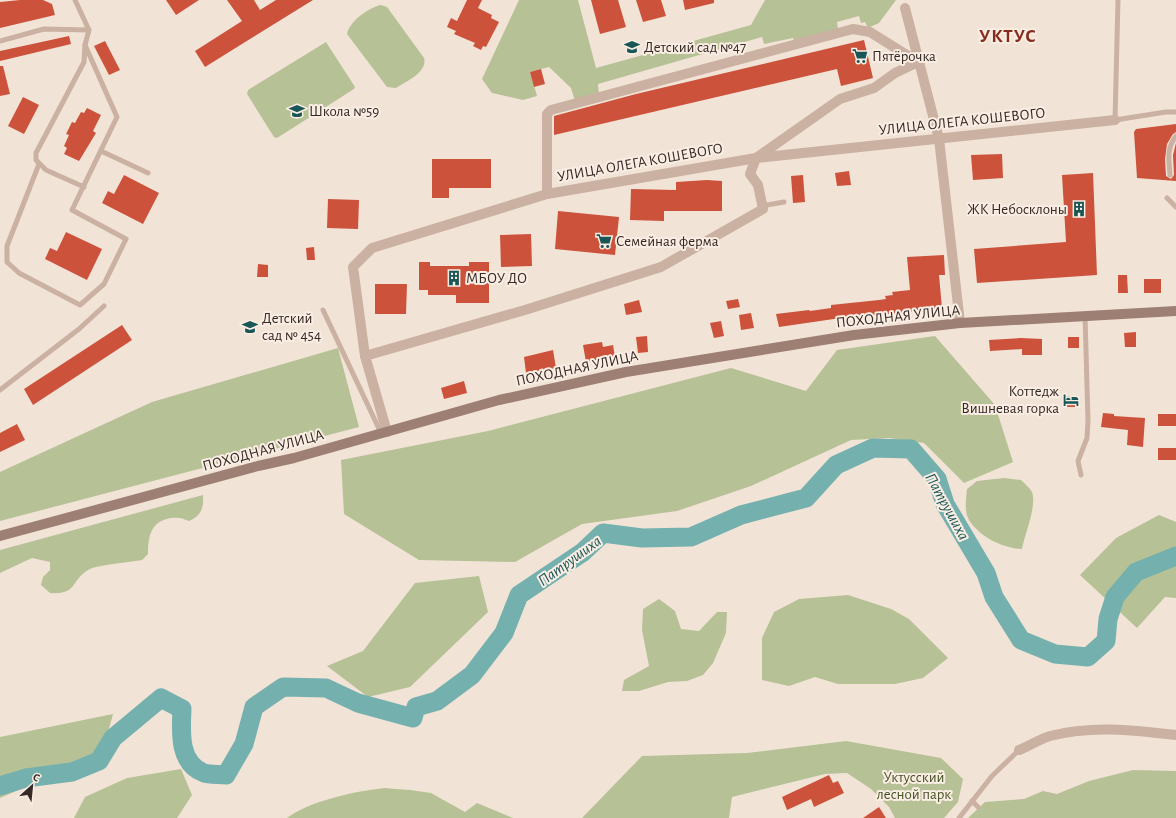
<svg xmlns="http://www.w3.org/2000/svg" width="1176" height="818" viewBox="0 0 1176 818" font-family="'Alegreya Sans',sans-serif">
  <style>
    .green { fill: #b6c196 }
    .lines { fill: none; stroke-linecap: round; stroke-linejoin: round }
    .river { stroke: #74b0ad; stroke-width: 19 }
    .building { fill: #cc523b }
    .lane { stroke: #cab1a2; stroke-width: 5 }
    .street { stroke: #cab1a2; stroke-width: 10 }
    .secondary { stroke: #9e7f74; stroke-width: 10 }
    .labels { text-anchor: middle; stroke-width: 4; stroke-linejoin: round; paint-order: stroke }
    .poi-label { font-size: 15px; fill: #342925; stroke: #faede3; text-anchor: start }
    .street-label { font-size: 15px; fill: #342925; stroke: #faede3 }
    .park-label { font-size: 15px; fill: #475428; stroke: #faede3 }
    .water-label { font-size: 16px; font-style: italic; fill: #195756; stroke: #faede3 }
    .district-label { font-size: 19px; font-weight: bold; letter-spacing: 1px; fill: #872b1b; stroke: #faede3 }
  </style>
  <rect width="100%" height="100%" fill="#f2e3d7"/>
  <g class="green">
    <polygon points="519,0 578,0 596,68 751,25 765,0 896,0 879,23 868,28 865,22 861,23 859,16 837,22 838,29 794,41 793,38 764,44 762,37 598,84 599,95 575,101 571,88 549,67 530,72 537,96 523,100 492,93 482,79"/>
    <path d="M381 5 387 7 424 58C428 72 407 81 396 88L387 87 347 34C349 22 369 7 381 5Z"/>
    <polygon points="326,42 355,87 354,89 277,138 274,137 247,94 248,90"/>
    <polygon points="935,336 995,405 1013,462 964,483 924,443 889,438 851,440 751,486 677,511 582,524 515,562 419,560 344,514 341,460 488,431 731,368 806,391 837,350"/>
    <polygon points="338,348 359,427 0,521 0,472 152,402"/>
    <path d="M1004 478 1021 480C1024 483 1030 488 1032 492 1037 506 1025 533 1022 549 1002 548 980 537 969 520 964 511 966 499 967 489L977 481Z"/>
    <path d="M203 495C204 508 201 516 189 521 182 518 179 517 171 518 151 521 148 536 148 554L142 560C130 562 99 565 90 569 70 579 79 595 50 593L41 585 43 577 50 570V562L32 558 0 573V550Z"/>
    <polygon points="1159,515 1176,522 1176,598 1165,597 1137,628 1080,575 1116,538"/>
    <polygon points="479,576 488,612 410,687 368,697 327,666 363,651 415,583"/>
    <polygon points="848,595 891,609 909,619 948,658 923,678 895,684 838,684 815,677 789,686 762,680 762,638 774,612 799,599"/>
    <polygon points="659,599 675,611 681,629 699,631 717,612 727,612 726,633 713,663 703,675 687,681 668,682 639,691 622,691 624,680 649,666 642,630 643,609"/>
    <polygon points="113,714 102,754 0,798 0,737"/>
    <polygon points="846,741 941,758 963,779 958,802 944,818 895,818 889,807 871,789 847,773 825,774 732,797 729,818 582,818 642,756 747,753"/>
    <polygon points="181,769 192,795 177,818 74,818 85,797 127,778"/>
    <polygon points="1133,770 1176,771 1176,818 968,818 985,802 1024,799 1043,791 1057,794 1089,781"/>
    <path d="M384 788 410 790 431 793 465 812 477 803 513 818H287C309 801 357 791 384 788Z"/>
  </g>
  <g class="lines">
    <path class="river" d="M0 786 26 778 72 772 99 761 113 738 161 698 182 709C181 731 178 763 204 773 210 775 220 774 226 775L244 744 254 707 283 687 326 688 358 703 413 718 416 707 437 701 472 675 504 633 519 595 583 552 603 533 642 538 691 537 741 515 806 498 836 465 873 448 911 449 937 479 945 504 986 573 994 597 1021 640 1055 654 1088 657 1106 641 1108 619 1115 597 1136 572 1176 556"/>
  </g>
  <g class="building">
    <polygon points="20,0 43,0 52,4 55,15 0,28 0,2"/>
    <polygon points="166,0 199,0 176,15"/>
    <polygon points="227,0 254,0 260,10 276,0 313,0 205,67 195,51 242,21"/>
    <polygon points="467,0 482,0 478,8 492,15 491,18 499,22 486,47 483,46 481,50 473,46 475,43 454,34 456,31 447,27 451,18 457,21"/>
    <polygon points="591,0 618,0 626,27 600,34"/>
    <polygon points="636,0 661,0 666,16 643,22"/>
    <polygon points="683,0 714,0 714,3 685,10"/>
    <polygon points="69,36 71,44 0,61 0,51"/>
    <polygon points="864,40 873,78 841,86 837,69 554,135 554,116 636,94"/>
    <polygon points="105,41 120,70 109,75 94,46"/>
    <polygon points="0,66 3,66 10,94 0,96"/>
    <polygon points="541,69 545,84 534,87 530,72"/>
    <polygon points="23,97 39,105 24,134 8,126"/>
    <polygon points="87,108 101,115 93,131 96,133 79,161 64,154 67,148 64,146 69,135 66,134 72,122 75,123 81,112 84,113"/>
    <polygon points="1176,124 1176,132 1173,134 1167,144 1165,159 1166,176 1171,179 1174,175 1173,155 1176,143 1176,181 1137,178 1134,132 1136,129"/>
    <polygon points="1002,154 1003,178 973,180 971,155"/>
    <polygon points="432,159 491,159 491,188 449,188 449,198 432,198"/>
    <polygon points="849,171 851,185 837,186 835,173"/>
    <polygon points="1093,173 1097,275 977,283 974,249 1066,242 1062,175"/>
    <polygon points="124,175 159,193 143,224 102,203 108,191 114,194"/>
    <polygon points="803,175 805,202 793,203 791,176"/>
    <polygon points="707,180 722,181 722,211 664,211 664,221 630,220 631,189 676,190 676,182"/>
    <polygon points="328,199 359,200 358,229 327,228"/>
    <polygon points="558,211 619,217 615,255 555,249"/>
    <polygon points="66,232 102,249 87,280 45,259 50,248 57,251"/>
    <polygon points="531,234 532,266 501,267 500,235"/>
    <polygon points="314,247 315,260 307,260 306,248"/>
    <polygon points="944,255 945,275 939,275 942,308 861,317 861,315 779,327 776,314 809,310 810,311 831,308 831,305 879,300 886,299 885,296 893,295 892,292 910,290 907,257"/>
    <polygon points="419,262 430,262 430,266 469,266 469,262 489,262 489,303 456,303 456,295 428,295 428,290 419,290"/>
    <polygon points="258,264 268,265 268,277 257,277"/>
    <polygon points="1118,275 1127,275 1128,293 1118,293"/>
    <rect x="1144" y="279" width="17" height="14"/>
    <polygon points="375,284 407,284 406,314 375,314"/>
    <polygon points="738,299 740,307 728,309 726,301"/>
    <polygon points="639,300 642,312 626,315 624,304"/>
    <polygon points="751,313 754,328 741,330 739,315"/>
    <polygon points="721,321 724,336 714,338 710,323"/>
    <polygon points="122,325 132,340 33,405 24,389"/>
    <polygon points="1136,332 1136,347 1125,347 1124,333"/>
    <polygon points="647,336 648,352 638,353 636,337"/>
    <rect x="1068" y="337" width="11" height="11"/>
    <polygon points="1021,338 1042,339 1042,355 1022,355 1022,349 990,351 989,340"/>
    <polygon points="602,342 603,347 613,345 615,357 586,362 583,345"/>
    <polygon points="553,350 556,368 526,373 524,357"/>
    <polygon points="464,381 467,393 444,399 441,388"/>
    <polygon points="1063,396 1077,397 1077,407 1063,407"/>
    <polygon points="1103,413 1114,414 1114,416 1145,418 1143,447 1127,445 1128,430 1101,427"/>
    <rect x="1158" y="414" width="18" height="12"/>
    <polygon points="17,424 25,440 0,452 0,433"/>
    <rect x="1158" y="448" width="18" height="12"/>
    <polygon points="829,775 833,783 838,781 844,793 814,807 811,799 787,810 782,797"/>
    <polygon points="879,807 886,818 863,818"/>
  </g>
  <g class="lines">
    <g class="lane">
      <polyline points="75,0 89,30 85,45 84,62 36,153 36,160 46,170 84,187"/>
      <polyline points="1118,0 1115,120 1166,112 1176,112"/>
      <polyline points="0,41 44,29 89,30"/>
      <polyline points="101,151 148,173"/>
      <polyline points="39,164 7,246 7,262 19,273 80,305 104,284 126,239 72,210 117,117 85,45"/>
      <path d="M1170 175C1169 159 1166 149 1176 136"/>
      <polyline points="1167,198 1176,207"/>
      <polyline points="763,209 767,205 784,202"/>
      <polyline points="323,310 381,433"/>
      <polyline points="0,390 79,329 104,306"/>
      <polyline points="1081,475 1078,461 1087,438 1088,420 1085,316"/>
      <polyline points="972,801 978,807"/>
      <polyline points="959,818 992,776 1019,750"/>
    </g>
    <g class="street">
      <polyline points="905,8 939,139 960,323"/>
      <polyline points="547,194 547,114 551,110 853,29 870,32 918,62"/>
      <polyline points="365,356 525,310 661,267 763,209 758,185 750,174 756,158 840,99 874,88 895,73 918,62"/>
      <polyline points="387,432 365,356 353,267 372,248 547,194 756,158 1115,120"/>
      <path d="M1019 750C1029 746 1040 739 1050 736 1092 725 1133 730 1176 735"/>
    </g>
    <polyline class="secondary" points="0,536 258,466 294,458 499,400 626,372 854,335 960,323 1176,311"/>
  </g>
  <defs>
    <symbol id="school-bare" viewBox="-9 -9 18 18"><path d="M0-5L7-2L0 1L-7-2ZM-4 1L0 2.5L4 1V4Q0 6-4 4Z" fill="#195756" stroke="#faede3" stroke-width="2.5" paint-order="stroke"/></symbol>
    <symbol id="supermarket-bare" viewBox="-9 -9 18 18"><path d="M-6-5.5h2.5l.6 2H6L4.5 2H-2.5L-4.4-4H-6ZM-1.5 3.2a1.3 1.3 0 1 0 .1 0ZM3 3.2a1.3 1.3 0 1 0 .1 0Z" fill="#195756" stroke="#faede3" stroke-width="2.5" paint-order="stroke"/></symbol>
    <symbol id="building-bare" viewBox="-9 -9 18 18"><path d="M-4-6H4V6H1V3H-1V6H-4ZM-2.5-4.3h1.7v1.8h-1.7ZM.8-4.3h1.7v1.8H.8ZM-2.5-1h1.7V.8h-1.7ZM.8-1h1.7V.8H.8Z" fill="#195756" stroke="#faede3" stroke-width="2.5" paint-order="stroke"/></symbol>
    <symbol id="hotel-bare" viewBox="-9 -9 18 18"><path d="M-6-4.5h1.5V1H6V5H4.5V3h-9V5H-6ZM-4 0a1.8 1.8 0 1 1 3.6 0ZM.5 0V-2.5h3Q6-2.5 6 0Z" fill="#195756" stroke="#faede3" stroke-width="2.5" paint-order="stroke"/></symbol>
  </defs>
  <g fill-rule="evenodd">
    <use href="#school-bare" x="621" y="36" width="22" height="22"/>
    <use href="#supermarket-bare" x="849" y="45" width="22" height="22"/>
    <use href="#school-bare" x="286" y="100" width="22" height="22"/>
    <use href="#building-bare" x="1068" y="198" width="22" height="22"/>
    <use href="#supermarket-bare" x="593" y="230" width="22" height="22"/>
    <use href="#building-bare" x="443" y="267" width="22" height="22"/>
    <use href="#school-bare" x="239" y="316" width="22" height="22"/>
    <use href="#hotel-bare" x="1060" y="389" width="22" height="22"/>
  </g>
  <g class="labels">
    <g class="poi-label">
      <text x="644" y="52">Детский сад №47</text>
      <text x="872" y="61">Пятёрочка</text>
      <text x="309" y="116">Школа №59</text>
      <text x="1067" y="214" text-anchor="end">ЖК Небосклоны</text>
      <text x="616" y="246">Семейная ферма</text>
      <text x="466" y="283">МБОУ ДО</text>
      <text x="262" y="323">Детский<tspan x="262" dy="17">сад № 454</tspan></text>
      <text x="1059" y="396" text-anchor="end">Коттедж<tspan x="1059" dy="17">Вишневая горка</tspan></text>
    </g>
    <g class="street-label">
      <text transform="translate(962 121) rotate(-6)" y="5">УЛИЦА ОЛЕГА КОШЕВОГО</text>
      <text transform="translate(640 162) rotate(-10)" y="5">УЛИЦА ОЛЕГА КОШЕВОГО</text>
      <text transform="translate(898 316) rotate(-6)" y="5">ПОХОДНАЯ УЛИЦА</text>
      <text transform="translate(577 368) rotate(-12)" y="5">ПОХОДНАЯ УЛИЦА</text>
      <text transform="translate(263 450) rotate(-15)" y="5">ПОХОДНАЯ УЛИЦА</text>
    </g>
    <g class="park-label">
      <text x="914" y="782">Уктусский<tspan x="914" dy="17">лесной парк</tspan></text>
    </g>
    <g class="water-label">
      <text transform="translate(948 506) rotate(61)" y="6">Патрушиха</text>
      <text transform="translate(569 560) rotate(-36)" y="6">Патрушиха</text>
    </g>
    <g class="district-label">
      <text x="1008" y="42">УКТУС</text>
    </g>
  </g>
  <g transform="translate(32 786) rotate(27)" stroke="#faede3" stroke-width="3" paint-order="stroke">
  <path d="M0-3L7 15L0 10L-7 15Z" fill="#342925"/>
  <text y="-6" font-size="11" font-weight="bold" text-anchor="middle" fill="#342925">С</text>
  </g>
</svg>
